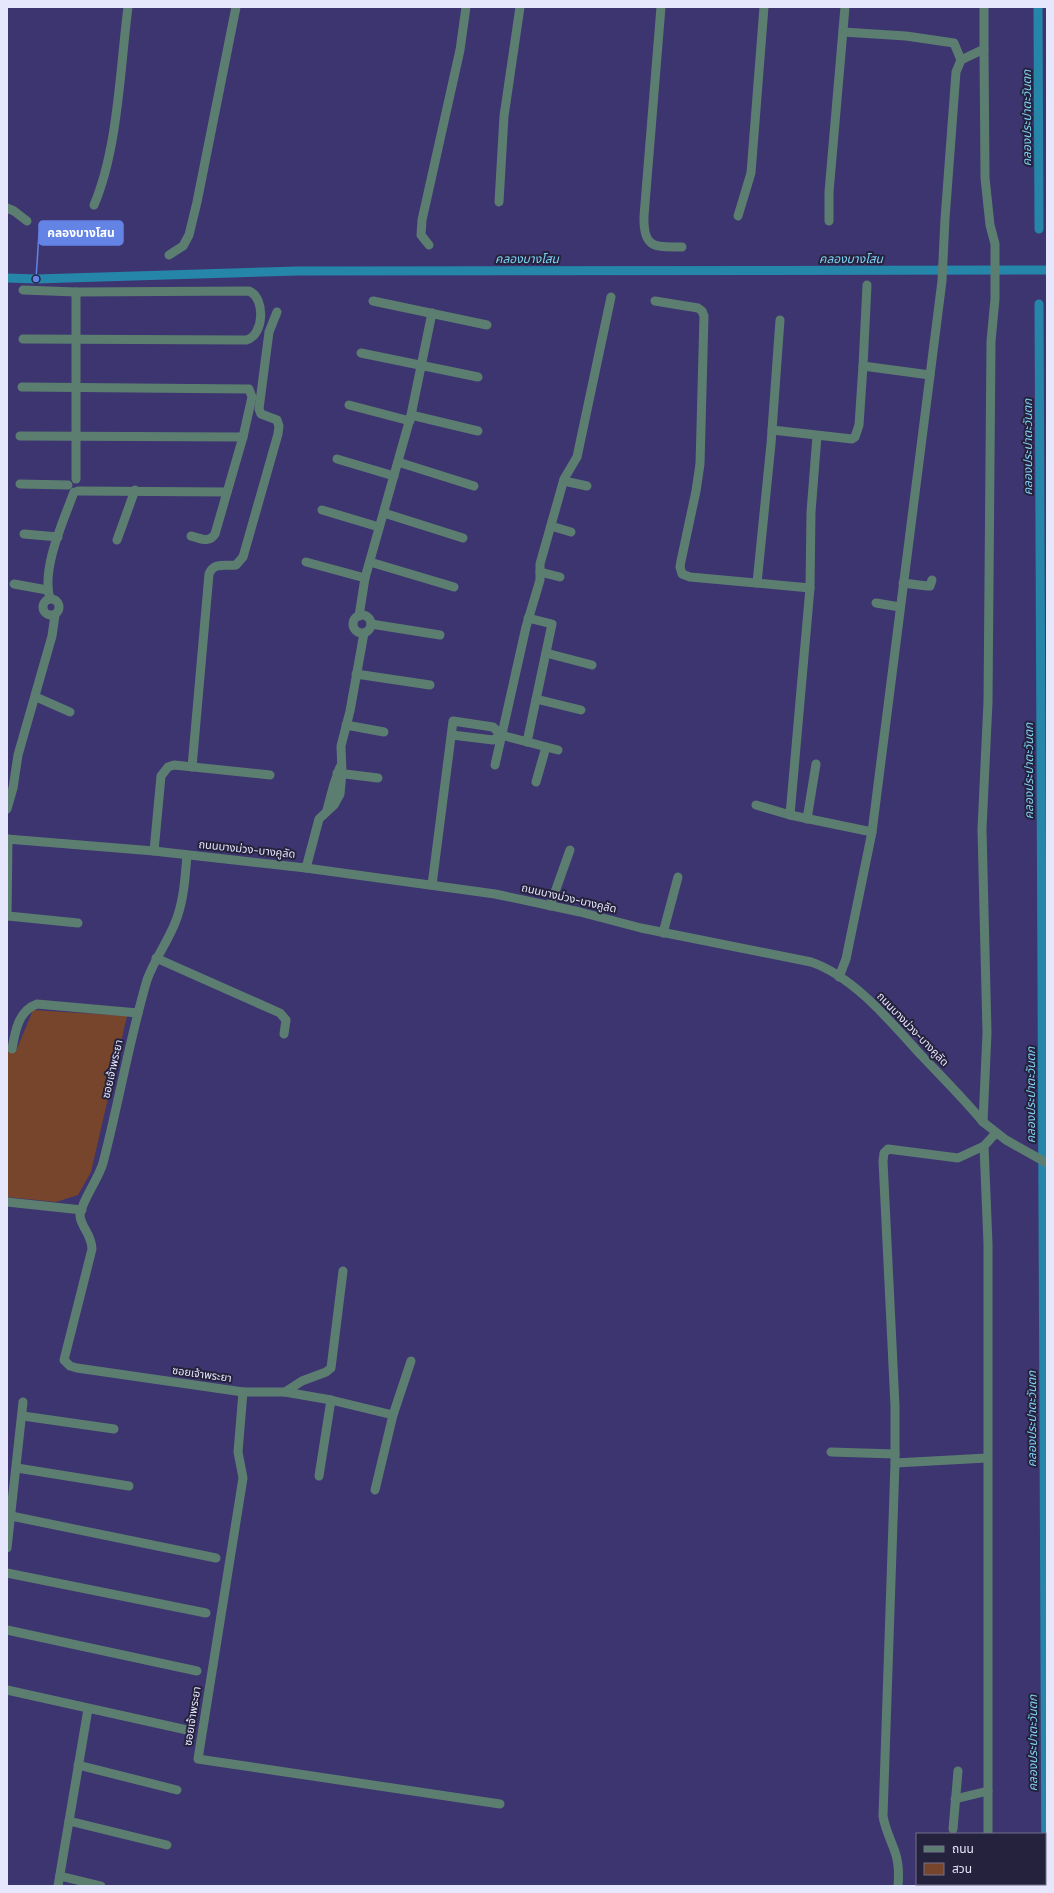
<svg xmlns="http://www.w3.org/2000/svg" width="1054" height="1893" viewBox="0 0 1054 1893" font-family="Rubik,'Noto Sans Thai',sans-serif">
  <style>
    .green { fill: #76452c }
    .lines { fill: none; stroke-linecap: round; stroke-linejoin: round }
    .canal { stroke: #2586aa; stroke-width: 9 }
    .minor { stroke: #5c7e70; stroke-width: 9 }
    .labels { text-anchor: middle; stroke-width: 4; stroke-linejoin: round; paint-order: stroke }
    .street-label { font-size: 11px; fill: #e6e6fc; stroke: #25223d }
    .water-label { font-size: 12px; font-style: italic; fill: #80d2f5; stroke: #25223d }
    .leader { fill: none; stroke: #6383e5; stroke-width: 1.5 }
    .callout-dot { fill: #6383e5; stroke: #25223d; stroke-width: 1.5 }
    .callout { fill: #6383e5; stroke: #6383e5; stroke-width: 1.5 }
    .callout-label { font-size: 12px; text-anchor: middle; font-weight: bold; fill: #fff }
  </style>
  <rect width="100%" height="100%" fill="#3d3570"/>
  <polygon class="green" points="33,1010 127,1016 91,1172 78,1195 56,1202 7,1197 7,1051 16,1051"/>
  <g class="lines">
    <g class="canal">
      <polyline points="1038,7 1039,229"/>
      <polyline points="7,278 36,279 298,271 1047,270"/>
      <polyline points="1039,304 1046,1886"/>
    </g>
    <g class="minor">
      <path d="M661 7 644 216C643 248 654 247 682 247"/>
      <polyline points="843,32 906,36 954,43 961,60"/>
      <polyline points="499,202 504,116 520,7"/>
      <path d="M94 205C118 149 120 69 128 7"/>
      <polyline points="7,208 14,211 27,221"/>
      <polyline points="738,216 751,173 764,7"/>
      <polyline points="829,221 829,192 845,7"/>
      <polyline points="429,245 421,235 422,220 460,50 466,7"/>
      <polyline points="169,255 183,246 189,235 197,202 236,7"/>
      <polyline points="867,285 863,366 930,375"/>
      <path d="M23 290 76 292 249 291C266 298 264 336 246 340L23 339"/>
      <polyline points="76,292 76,479"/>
      <polyline points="373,301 487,325"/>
      <polyline points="655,301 698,308 702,311 704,316 700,464 696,491 681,561 680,567 682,574 690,577 810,588"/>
      <polyline points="361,353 478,377"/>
      <path d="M22 387 249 389 252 397 243 437 215 534C209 544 200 538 191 536"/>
      <polyline points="349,405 410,421"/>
      <polyline points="411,415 478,431"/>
      <polyline points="772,430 852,439 855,437 859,425 863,366"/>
      <polyline points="20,436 243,437"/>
      <polyline points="337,459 394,476"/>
      <polyline points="398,462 474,486"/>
      <polyline points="564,481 587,486"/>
      <polyline points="20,484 68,485"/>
      <polyline points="78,491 227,492"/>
      <polyline points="322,510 379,527"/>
      <polyline points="384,513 463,538"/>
      <polyline points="551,526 571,532"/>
      <polyline points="24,534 58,537"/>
      <polyline points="117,540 135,490"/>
      <polyline points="306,562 365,578"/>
      <polyline points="370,562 454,587"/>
      <polyline points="540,572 560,577"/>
      <polyline points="757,583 771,444 780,320"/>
      <polyline points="903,583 927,586 930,586 932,580"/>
      <polyline points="14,584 47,590"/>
      <path d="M50 599C41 569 63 522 74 492"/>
      <circle cx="51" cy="607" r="8"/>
      <polyline points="876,603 900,607"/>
      <circle cx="362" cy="624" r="9"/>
      <polyline points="359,616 365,578 411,415 432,313"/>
      <polyline points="371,624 440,635"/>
      <polyline points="546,653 592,665"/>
      <polyline points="356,674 430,685"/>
      <polyline points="36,697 70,712"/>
      <polyline points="536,699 581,710"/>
      <polyline points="346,725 384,732"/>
      <polyline points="501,735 558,750"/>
      <polyline points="527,742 552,624 528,618"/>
      <polyline points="495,765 526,627 540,580 540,564 564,479 577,457 611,297"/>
      <path d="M192 767 209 574C214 562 225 566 236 565L243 557 278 434 279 426 277 420 261 414 259 409 269 332 277 312"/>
      <polyline points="337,773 378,778"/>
      <polyline points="536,782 546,747"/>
      <polyline points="756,805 790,815 872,832"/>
      <polyline points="7,809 13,788 18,755 52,636 55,615"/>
      <polyline points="327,810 334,784 340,767"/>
      <polyline points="790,815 810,588 811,512 817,436"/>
      <polyline points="807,819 816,764"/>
      <path d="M7 839 154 851 306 868 495 894 580 912 641 928 811 962C853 976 891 1022 920 1054 941 1076 963 1098 983 1122L1006 1140 1047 1163"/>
      <polyline points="154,851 161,776 168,767 174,765 270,775"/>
      <path d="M187 855C185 878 184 901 175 923 167 943 154 960 147 980 129 1041 119 1102 103 1163 99 1178 80 1204 80 1216 81 1227 92 1235 92 1249L64 1360 70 1366 77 1368 243 1392 238 1452 243 1478 198 1759 500 1804"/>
      <polyline points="306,868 319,819 334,805 340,794 342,773 341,746 350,711 364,633"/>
      <path d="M432 885C439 830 446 776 453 721L493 727 501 735 493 740 452 735"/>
      <polyline points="550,906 570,850"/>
      <polyline points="7,916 8,839"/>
      <polyline points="8,916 78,923"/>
      <polyline points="663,933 678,877"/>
      <polyline points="156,958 280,1013 286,1020 284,1034"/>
      <polyline points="839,977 846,959 872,832 942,281 945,219 956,72 961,60 984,49 984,7"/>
      <path d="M12 1049C15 1032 18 1011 37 1004L138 1013"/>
      <polyline points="983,1122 987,1033 982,829 988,702 991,341 995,299 995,244 990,225 985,178 984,49"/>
      <polyline points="7,1202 82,1210"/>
      <polyline points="243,1392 285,1392 331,1400 393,1415 375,1490"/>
      <polyline points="285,1392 302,1381 326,1372 331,1368 343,1271"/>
      <polyline points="393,1415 411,1361"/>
      <polyline points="23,1416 114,1429"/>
      <polyline points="831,1452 895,1454"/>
      <polyline points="895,1463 987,1458"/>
      <polyline points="17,1468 129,1486"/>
      <polyline points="319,1476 331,1400"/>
      <polyline points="11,1516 216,1558"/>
      <polyline points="7,1548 23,1402"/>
      <polyline points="7,1573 206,1613"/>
      <polyline points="7,1630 197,1671"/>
      <polyline points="7,1690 187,1730"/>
      <polyline points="78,1765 177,1790"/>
      <polyline points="955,1799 988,1791"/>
      <polyline points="69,1821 167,1845"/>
      <polyline points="953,1829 958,1771"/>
      <polyline points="988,1834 988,1244 984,1146 996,1133"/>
      <polyline points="60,1876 101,1886"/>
      <polyline points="58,1886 88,1709"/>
      <path d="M898 1886C899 1875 899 1863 895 1852 891 1840 885 1829 883 1816L895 1463V1406L883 1161 884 1153 888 1149 958 1158 984 1146"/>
      <polyline points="988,1886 988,1884"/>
    </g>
  </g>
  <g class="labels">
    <g class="street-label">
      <text transform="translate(247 849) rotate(6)" y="4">ถนนบางม่วง-บางคูลัด</text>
      <text transform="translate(569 898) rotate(13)" y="4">ถนนบางม่วง-บางคูลัด</text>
      <text transform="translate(913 1029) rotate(46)" y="4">ถนนบางม่วง-บางคูลัด</text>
      <text transform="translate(112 1069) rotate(-77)" y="4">ซอยเจ้าพระยา</text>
      <text transform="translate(202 1374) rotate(8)" y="4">ซอยเจ้าพระยา</text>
      <text transform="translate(192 1716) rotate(-81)" y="4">ซอยเจ้าพระยา</text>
    </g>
    <g class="water-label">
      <text transform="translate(1027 118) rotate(-90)" y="4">คลองประปาตะวันตก</text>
      <text x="527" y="263">คลองบางโสน</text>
      <text x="851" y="263">คลองบางโสน</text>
      <text transform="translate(1028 447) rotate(-90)" y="4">คลองประปาตะวันตก</text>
      <text transform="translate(1029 771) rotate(-90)" y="4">คลองประปาตะวันตก</text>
      <text transform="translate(1031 1095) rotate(-90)" y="4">คลองประปาตะวันตก</text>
      <text transform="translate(1032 1419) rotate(-90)" y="4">คลองประปาตะวันตก</text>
      <text transform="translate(1033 1743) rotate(-90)" y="4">คลองประปาตะวันตก</text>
    </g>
  </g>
  <path class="leader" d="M36 279L39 233"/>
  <circle class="callout-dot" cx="36" cy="279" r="4"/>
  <rect class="callout" x="39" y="221" width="84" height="24" rx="4"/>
  <g class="callout-label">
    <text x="81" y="237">คลองบางโสน</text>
  </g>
  <rect width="1054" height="1893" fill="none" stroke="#e6e6fc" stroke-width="16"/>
  <rect x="916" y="1833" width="130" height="52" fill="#25223d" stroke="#727089"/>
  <rect x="924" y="1846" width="20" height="6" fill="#5c7e70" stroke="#727089"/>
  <text x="952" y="1853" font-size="12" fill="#e6e6fc">ถนน</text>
  <rect x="924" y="1863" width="20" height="12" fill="#76452c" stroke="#727089"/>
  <text x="952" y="1873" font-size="12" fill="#e6e6fc">สวน</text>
</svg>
